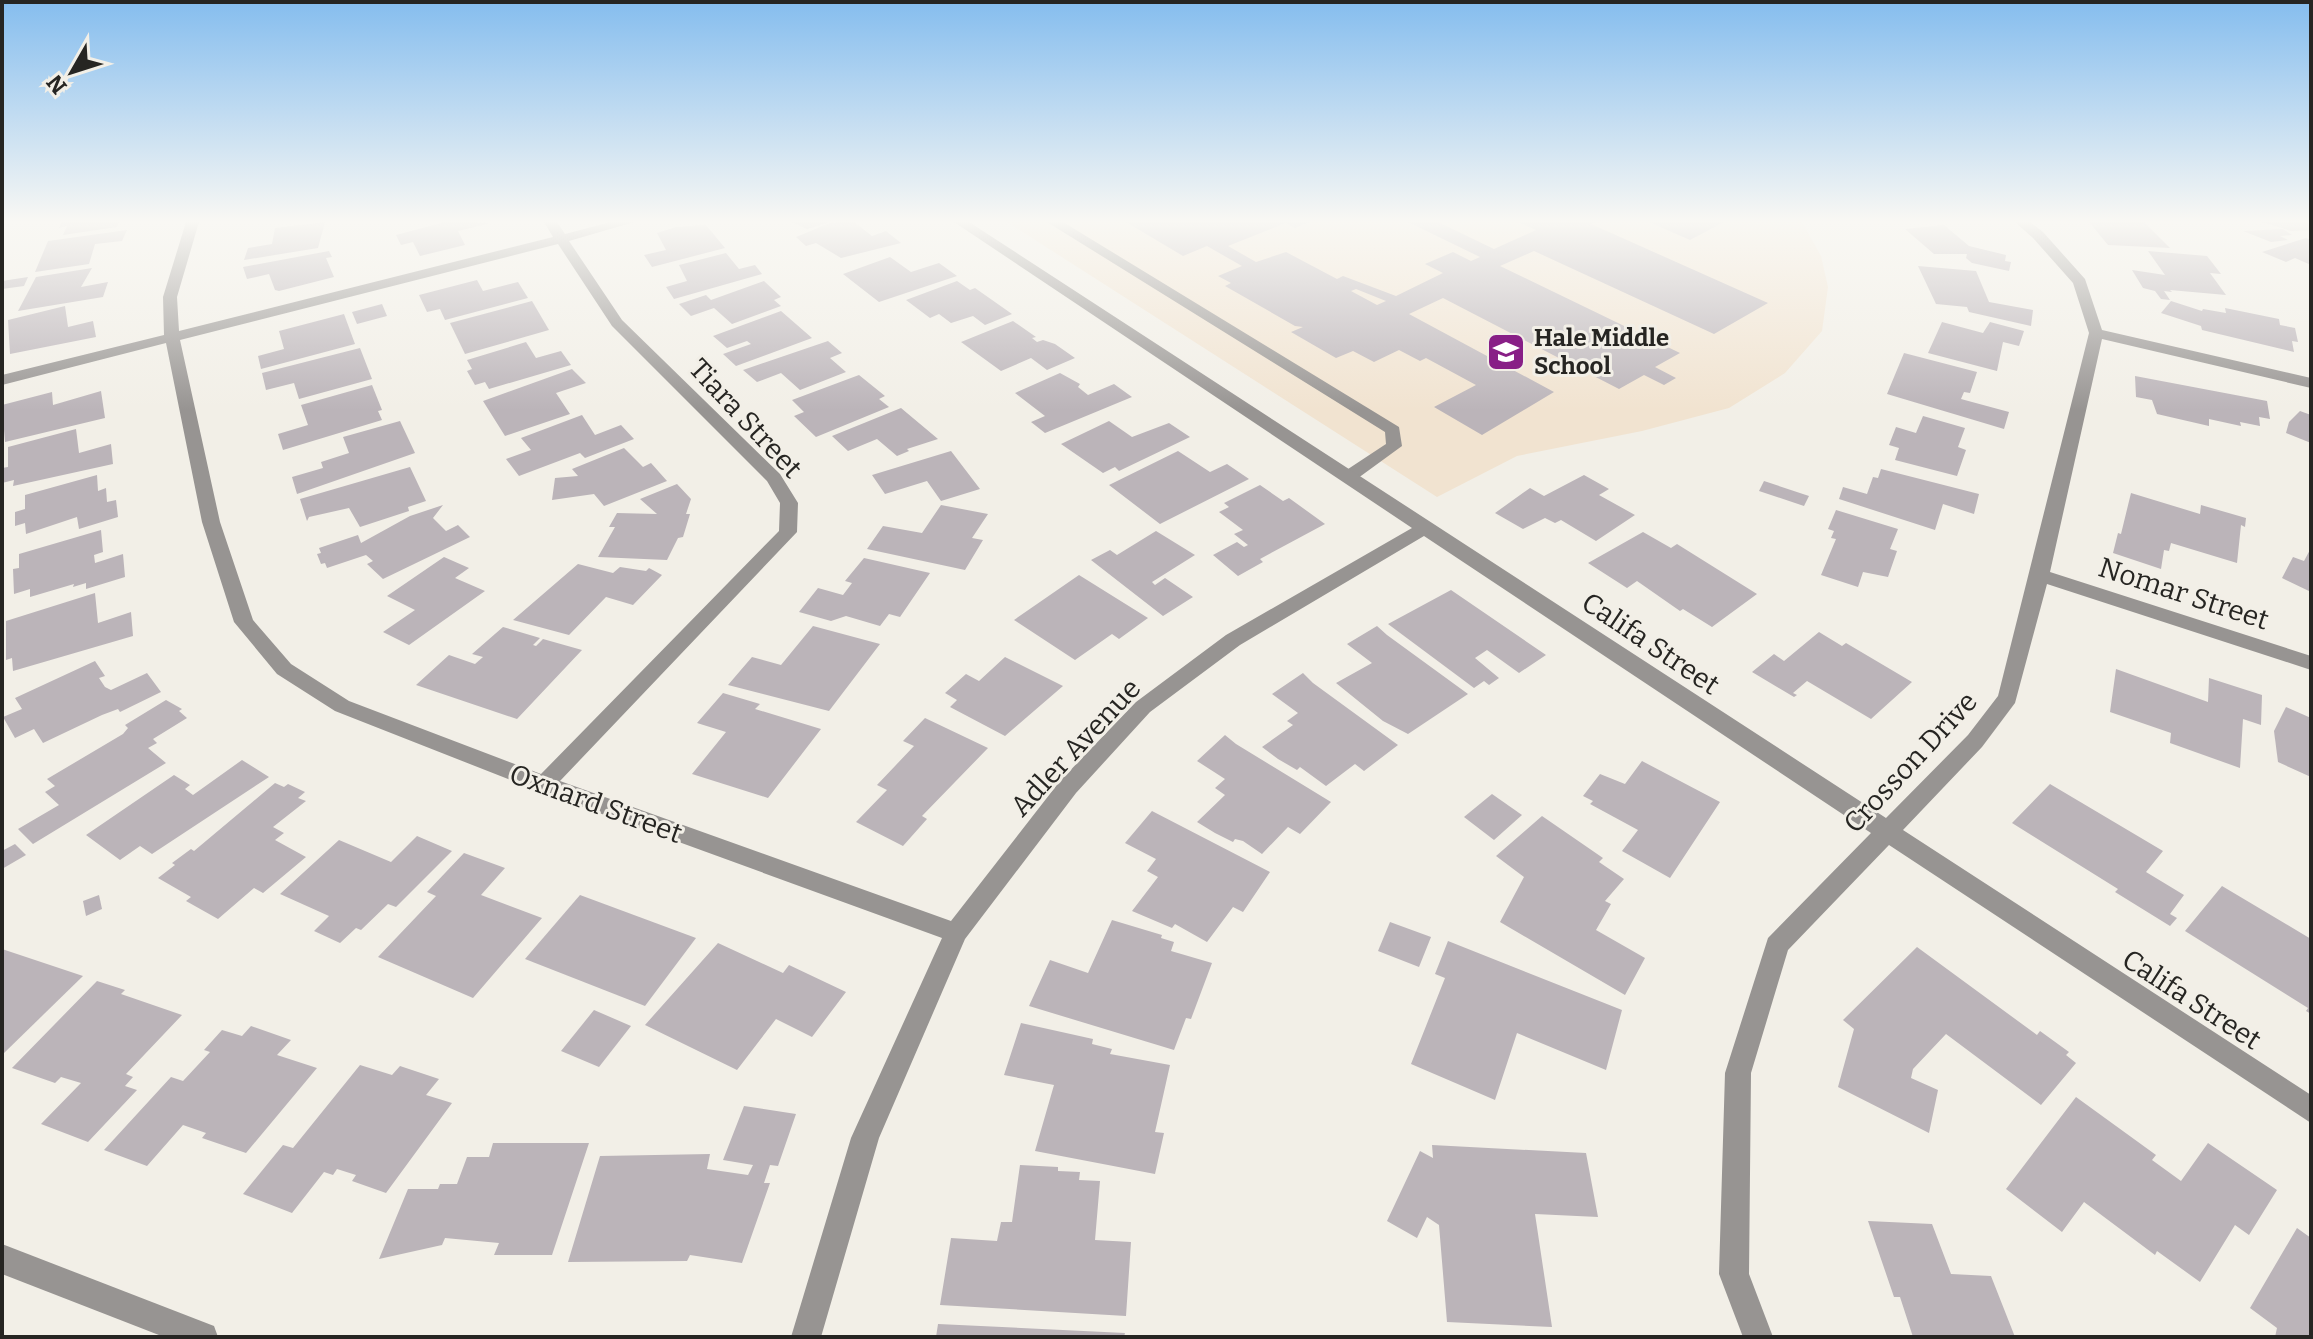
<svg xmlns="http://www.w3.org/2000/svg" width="2313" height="1339" viewBox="0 0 2313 1339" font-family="Bitter,serif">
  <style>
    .education { fill: #f1e3d0 }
    .building { fill: #bbb4b9; fill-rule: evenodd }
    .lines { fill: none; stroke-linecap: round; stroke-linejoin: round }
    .service { fill: #979492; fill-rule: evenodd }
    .minor { fill: #979492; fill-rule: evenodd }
    .labels { text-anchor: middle; stroke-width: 6; stroke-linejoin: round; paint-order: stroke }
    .far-poi-label { font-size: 24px; font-weight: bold; fill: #262522; stroke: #f2efe7; text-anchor: start }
    .street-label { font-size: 28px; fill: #262522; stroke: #f2efe7 }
  </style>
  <rect width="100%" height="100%" fill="#f2efe7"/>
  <polygon class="education" points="1007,222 1802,222 1821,256 1828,287 1822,331 1785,373 1729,408 1642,431 1517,456 1437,497"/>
  <g class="building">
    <polygon points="62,222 119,222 117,227 63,235 67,226 59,228"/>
    <polygon points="325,222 318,248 244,260 248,248 272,244 275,228"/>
    <polygon points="445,222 491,223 458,231 465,245 420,256 413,242 401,245 396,235"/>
    <polygon points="792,222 826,222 827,223 807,229"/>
    <polygon points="854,222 872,236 886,231 901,243 841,258 816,243 806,246 796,237 830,223"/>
    <path d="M1126 222H1309L1295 228 1286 223 1228 246 1256 262 1286 252 1337 279 1343 276 1396 296 1443 273 1425 264 1453 252 1471 261 1480 257 1408 222H1438L1494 249 1536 230 1518 222H1595L1591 224 1768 303 1714 334 1534 251 1500 266 1680 353 1655 367 1676 378 1664 385 1644 375 1619 389 1443 298 1409 314 1554 392 1482 435 1434 407 1476 385 1426 358 1420 361 1399 350 1374 362 1353 351 1336 358 1291 332 1303 327 1295 326 1225 286 1231 283 1218 276 1242 266 1207 246 1183 256ZM1356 289 1386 301 1377 305 1351 291Z"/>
    <polygon points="1649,222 1724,222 1690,240"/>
    <polygon points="2089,222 2144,222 2170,248 2108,245"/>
    <polygon points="2262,222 2307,222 2311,230 2291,231"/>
    <polygon points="706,225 725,248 652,267 644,255 666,250 657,233 676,227"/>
    <polygon points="1944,225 1969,246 2006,255 2005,261 2011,262 2009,271 1972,263 1966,258 1967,254 1934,254 1905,229"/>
    <polygon points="2283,229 2292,235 2280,236 2288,240 2271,242 2243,231"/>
    <polygon points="127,230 122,241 95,244 89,264 35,272 48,241"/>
    <polygon points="2306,238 2311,240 2311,265 2295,258 2286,262 2262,252"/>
    <polygon points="329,251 332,257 326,258 334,277 279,291 275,290 269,274 247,279 243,267"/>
    <polygon points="2148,251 2207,256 2221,274 2210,273 2226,295 2170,290 2172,292 2164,291 2170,300 2161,299 2155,291 2143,288 2132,270 2165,275"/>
    <polygon points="726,253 739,269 755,265 762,274 674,299 666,287 687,281 679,265"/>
    <polygon points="890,257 911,272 939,263 957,276 879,302 843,274"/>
    <polygon points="1918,266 1976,271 1989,302 2033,310 2031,326 1969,312 1967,307 1936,304"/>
    <polygon points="92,268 81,287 108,282 103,297 18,311 36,277"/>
    <polygon points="28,277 24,286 2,289 2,281"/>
    <polygon points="477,280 483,291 518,282 528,298 445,320 440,309 427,312 419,295"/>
    <polygon points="764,281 781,297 774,300 781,306 732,324 714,308 691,316 679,304 706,295 711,300"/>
    <polygon points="957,281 970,290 975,288 1012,314 985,325 973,316 951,323 939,314 930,318 906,300"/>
    <polygon points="532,301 549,330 465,354 450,323"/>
    <polygon points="2171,301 2202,311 2203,309 2226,313 2225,308 2279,319 2280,325 2295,328 2298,342 2292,341 2294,352 2202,330 2201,326 2161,313"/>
    <polygon points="382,304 387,316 357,324 352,312"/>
    <polygon points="65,306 68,327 93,321 96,337 10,354 8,320"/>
    <polygon points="781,311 812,338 736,366 723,354 751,344 747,341 727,348 713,336"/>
    <polygon points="344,314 355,344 261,369 258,356 284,349 279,331"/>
    <polygon points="1013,321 1036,337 1032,338 1037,342 1043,340 1055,344 1075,358 1047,370 1031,358 1001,371 961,342"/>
    <polygon points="1942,322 1983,333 1990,322 2024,331 2019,346 2003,342 1997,371 1928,353"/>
    <polygon points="828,341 842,353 830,358 846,372 800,390 781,373 757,382 743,370"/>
    <polygon points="526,342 536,358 561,351 571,365 489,389 485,382 475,385 467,371 472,369 467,360"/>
    <polygon points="360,348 372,379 299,399 294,383 266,390 262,373"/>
    <polygon points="1904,353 1977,372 1970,393 1964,392 1961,399 2009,412 2004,429 1887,394"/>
    <polygon points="572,369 586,383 556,393 570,414 505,436 483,401"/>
    <polygon points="1060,373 1080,384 1078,387 1088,395 1114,384 1132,397 1045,433 1031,422 1045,416 1015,393"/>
    <polygon points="859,375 885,396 879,399 889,407 816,437 794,416 804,412 792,400"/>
    <polygon points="2135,376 2267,401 2270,419 2259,417 2260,426 2240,422 2241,426 2209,419 2209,426 2157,414 2152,400 2136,397"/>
    <polygon points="372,385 382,410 378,411 382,420 283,450 278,434 308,425 301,405"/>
    <polygon points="101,391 105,418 5,442 2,405 52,392 53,405"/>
    <polygon points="901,408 938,439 907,449 909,451 897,456 877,439 848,451 832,436"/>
    <polygon points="2300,411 2311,415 2311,443 2286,433 2289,422"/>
    <polygon points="582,415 595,435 621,425 634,439 585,458 580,453 519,476 506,459 531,450 521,438"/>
    <polygon points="1923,416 1965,428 1958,447 1966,450 1957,476 1895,460 1899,448 1889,445 1896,427 1916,433"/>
    <polygon points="400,421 415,453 297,494 292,477 323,468 321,462 349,453 343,437"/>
    <polygon points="1109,421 1132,437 1169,423 1190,437 1119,471 1115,467 1103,473 1061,444"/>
    <polygon points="76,429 79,453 111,444 113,464 13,486 14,480 2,483 2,468 8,467 8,447"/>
    <polygon points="624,448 643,467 651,463 667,481 604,506 594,494 552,500 555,478 578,476 572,469"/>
    <polygon points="951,451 980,489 941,501 927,481 885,494 872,475"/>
    <polygon points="1178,451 1210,472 1227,464 1249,479 1160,524 1109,485"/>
    <polygon points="410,467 426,501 408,507 409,511 360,527 349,508 309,517 307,521 300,499"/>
    <polygon points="1881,469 1979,494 1974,514 1943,504 1935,530 1839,499 1843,487 1867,494 1873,477 1878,478"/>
    <polygon points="97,475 98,491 106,488 107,502 116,500 118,517 79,529 77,517 26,534 25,523 15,526 15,512 25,509 25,495"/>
    <polygon points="1584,475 1609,489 1599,495 1635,515 1596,541 1561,520 1555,523 1545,518 1523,529 1495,513 1530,488 1544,496"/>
    <polygon points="1764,481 1809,496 1804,506 1759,491"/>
    <polygon points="677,484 691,499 686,514 690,514 683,537 678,538 667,560 598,557 615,527 609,527 617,513 657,514 640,499"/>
    <polygon points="1260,485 1283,501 1289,498 1325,524 1260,559 1263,562 1238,576 1213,555 1237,542 1244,547 1248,545 1234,534 1243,530 1219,512 1229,507 1224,503"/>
    <polygon points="2131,493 2200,514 2201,505 2246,518 2245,527 2241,525 2237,563 2171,543 2169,551 2164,550 2161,569 2113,553 2118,533 2121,534"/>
    <polygon points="443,505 433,518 446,531 458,525 470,537 383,579 367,564 373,561 366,555 327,568 325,563 321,564 317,554 321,553 319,548 358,535 361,543 410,516"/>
    <polygon points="941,505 988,514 972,538 983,540 965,570 867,549 883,526 922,533"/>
    <polygon points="1836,510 1898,529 1890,549 1897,551 1888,577 1863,572 1858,587 1821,575 1836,539 1831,538 1834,531 1828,529"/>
    <polygon points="101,530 103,552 94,555 95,563 123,554 125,577 86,589 86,583 73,587 74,584 30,597 30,589 14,594 13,569 19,568 19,554"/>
    <polygon points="1156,531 1195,555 1152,582 1155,585 1165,578 1193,597 1163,616 1091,560 1110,550 1117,555"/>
    <polygon points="1643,532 1671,548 1677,544 1757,594 1712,627 1683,609 1680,611 1637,581 1627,588 1588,563"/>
    <polygon points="2311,548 2311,592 2282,578 2293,557 2304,561"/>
    <polygon points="444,557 469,568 455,578 485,591 409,645 383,632 415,610 387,596"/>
    <polygon points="864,558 930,573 900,617 889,614 880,626 846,616 831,621 799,612 818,588 843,595 852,583 845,581"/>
    <polygon points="578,564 613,573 620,567 646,571 649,568 662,575 633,605 606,597 569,635 513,620"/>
    <polygon points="1079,575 1148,618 1119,639 1112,634 1075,660 1014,620"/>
    <polygon points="1451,590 1546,655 1519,673 1487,650 1475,658 1499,678 1489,685 1484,681 1474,688 1388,624"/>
    <polygon points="95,593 98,623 131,612 133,636 13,671 12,658 6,660 6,621"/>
    <polygon points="813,626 880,644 829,711 728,685 752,657 781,665"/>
    <polygon points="1377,626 1387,635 1468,694 1408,734 1383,721 1336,683 1372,663 1347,644"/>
    <polygon points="503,627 540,638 533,645 536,646 543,639 582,650 517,719 416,685 449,655 475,664 483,657 472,654"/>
    <polygon points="1819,632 1842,646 1846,643 1912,682 1871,719 1807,681 1793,693 1797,695 1794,697 1752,672 1774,654 1784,661"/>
    <polygon points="1005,657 1063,686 1005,736 950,707 957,700 945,693 966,674 979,681"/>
    <polygon points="95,661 105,676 99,678 105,687 111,690 147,673 161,692 120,712 118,709 102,715 43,743 34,729 15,738 3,717 22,709 15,698"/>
    <polygon points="2116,669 2208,702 2209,678 2262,695 2261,725 2243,719 2240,768 2170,743 2171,733 2110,712"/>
    <polygon points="1303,673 1313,683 1398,745 1364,771 1355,764 1326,786 1300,767 1297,770 1278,759 1262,747 1293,725 1287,721 1298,713 1272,694"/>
    <polygon points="723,693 760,704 755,709 821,729 768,798 692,774 726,732 697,723"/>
    <polygon points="166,700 182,709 179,711 187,718 153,739 157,743 148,748 166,763 33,844 18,829 59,805 45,792 55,786 47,779 123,734 128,728 125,725"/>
    <polygon points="2286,707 2311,718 2311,777 2278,762 2274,731"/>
    <polygon points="925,718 988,748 922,816 927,819 903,846 856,822 887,790 877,785 914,746 903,741"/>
    <polygon points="1225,735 1236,744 1331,802 1300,834 1288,827 1262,854 1243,841 1235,839 1233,842 1215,833 1197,822 1225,795 1215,788 1225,779 1197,761"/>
    <polygon points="242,760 269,777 152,854 140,846 120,860 86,835 174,775 190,785 185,789 193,795"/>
    <polygon points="1642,761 1720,802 1670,878 1622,851 1638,830 1590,804 1593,801 1583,796 1600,774 1625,784"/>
    <polygon points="275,783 284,787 288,784 305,792 298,798 306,801 273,827 284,833 275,840 306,857 263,893 254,888 218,919 186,901 191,897 158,878 175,865 172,863 191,849 194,851"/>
    <polygon points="2050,784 2163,851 2146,872 2184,895 2170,914 2177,918 2170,926 2115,892 2118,889 2012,823"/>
    <polygon points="1492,794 1522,815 1494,840 1464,817"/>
    <polygon points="1152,811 1270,872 1243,912 1233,907 1207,942 1175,924 1172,928 1132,911 1158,877 1147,871 1156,859 1125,843"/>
    <polygon points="1542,816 1603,858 1599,862 1624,879 1605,901 1611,904 1596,930 1645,958 1625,995 1500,922 1524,877 1496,856"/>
    <polygon points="417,836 452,851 396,907 388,904 361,930 356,928 340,943 314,931 329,916 280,894 339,840 391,862"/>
    <polygon points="15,844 26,855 2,869 2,851"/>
    <polygon points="464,853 505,868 481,895 542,918 473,998 378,957 436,896 427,892"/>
    <polygon points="2222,886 2311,939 2311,1014 2306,1011 2308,1008 2185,931"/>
    <polygon points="99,895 102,909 86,916 83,901"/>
    <polygon points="580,895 696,938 645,1006 525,959"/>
    <polygon points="1112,920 1162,935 1161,938 1174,942 1171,951 1212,963 1191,1019 1186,1018 1174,1050 1029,1006 1050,960 1088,973"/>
    <polygon points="1390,922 1431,937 1419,967 1378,951"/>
    <polygon points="1448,941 1622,1010 1606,1070 1517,1033 1495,1100 1411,1064 1445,978 1435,974"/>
    <polygon points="718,943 783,973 789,965 846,992 812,1037 776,1019 737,1070 645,1025"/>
    <polygon points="1917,947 2037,1035 2040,1031 2069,1052 2066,1055 2076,1063 2041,1105 1946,1034 1913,1069 1911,1078 1938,1090 1929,1133 1838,1087 1854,1029 1843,1020"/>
    <polygon points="2,949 83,976 2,1055"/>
    <polygon points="97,981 125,990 121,994 182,1015 126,1074 133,1077 125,1086 137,1090 88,1142 41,1124 81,1083 61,1077 55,1083 12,1068"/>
    <polygon points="594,1010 631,1026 599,1067 561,1051"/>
    <polygon points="1021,1023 1093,1039 1092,1044 1112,1049 1110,1054 1170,1065 1155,1132 1164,1133 1155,1174 1035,1151 1054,1085 1004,1075"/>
    <polygon points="251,1026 291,1040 277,1055 317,1068 246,1153 202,1138 206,1133 183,1125 147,1166 104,1150 171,1077 183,1081 210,1052 204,1050 222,1030 242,1036"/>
    <polygon points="360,1065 392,1075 400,1066 439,1079 426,1095 452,1103 386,1193 352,1181 356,1175 337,1169 333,1175 324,1172 292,1213 243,1194 283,1145 293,1148"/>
    <polygon points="2076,1097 2156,1155 2152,1160 2181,1181 2208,1143 2277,1190 2249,1235 2235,1225 2200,1282 2157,1251 2155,1255 2084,1202 2062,1232 2006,1189"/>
    <polygon points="744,1106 796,1114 778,1166 770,1165 764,1183 770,1183 742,1263 690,1255 687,1261 568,1262 600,1156 710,1154 707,1169 748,1175 753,1165 723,1160"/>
    <polygon points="493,1143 589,1143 552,1255 494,1255 499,1243 445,1238 442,1245 379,1259 408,1189 438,1189 440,1184 457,1184 467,1157 489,1157"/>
    <polygon points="1432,1145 1586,1153 1598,1217 1535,1214 1552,1327 1447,1322 1439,1225 1427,1217 1417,1238 1387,1221 1420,1151 1433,1158"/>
    <polygon points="1020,1165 1058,1167 1058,1171 1080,1172 1079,1180 1100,1181 1095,1240 1131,1242 1126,1316 940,1305 951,1238 997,1241 1001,1222 1012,1222"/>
    <polygon points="1868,1221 1932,1224 1951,1274 1991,1276 2015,1337 1913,1337 1900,1297 1894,1297"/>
    <polygon points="2297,1228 2311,1238 2311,1337 2275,1337 2277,1328 2250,1308"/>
    <polygon points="938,1324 1125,1333 1124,1337 936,1337"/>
  </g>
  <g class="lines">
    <polygon class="service" points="1047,222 1063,222 1399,427 1402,446 1354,481 1342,481 1342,473 1386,444 1385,432"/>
    <g class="minor">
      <path d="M186 222H199L177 297 179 331 553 237 544 222H557L565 234 611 222H634L569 241 622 320 780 474 798 503 797 532 560 781 951 921 1060 781 1136 702 1226 635 1412 528 954 222H969L1886 818 1968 735 1998 696 2089 333 2073 283 2033 238 2015 222H2030L2043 232 2085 279 2102 330 2311 378V388L2102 339 2050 572 2311 656V670L2047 584 2015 703 1982 747 1903 830 2311 1095V1123L1889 845 1788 950 1751 1073 1749 1274 1773 1337H1743L1719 1274 1725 1073 1768 938 1871 833 1424 536 1240 645 1150 712 1076 793 965 939 879 1138 821 1337H791L851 1138 942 938 536 790 335 711 277 674 234 622 202 522 166 343 2 385V375L164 335 163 297ZM558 244 612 326 767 481 780 503 779 531 541 774 349 701 291 664 253 620 220 522 180 340Z"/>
      <polygon points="2,1244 214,1326 218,1337 164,1337 2,1274"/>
    </g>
  </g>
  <linearGradient id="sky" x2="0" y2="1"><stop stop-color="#85bdee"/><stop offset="0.54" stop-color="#f9f8f4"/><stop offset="1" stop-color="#f9f8f4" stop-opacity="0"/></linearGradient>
  <rect width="2313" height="410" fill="url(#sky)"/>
  <defs>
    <symbol id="school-square" viewBox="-11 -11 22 22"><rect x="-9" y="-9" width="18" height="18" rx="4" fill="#881f86" stroke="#f2efe7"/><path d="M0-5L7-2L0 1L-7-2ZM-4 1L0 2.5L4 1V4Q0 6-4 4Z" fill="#fff"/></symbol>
  </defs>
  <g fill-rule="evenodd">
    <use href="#school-square" x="1484" y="330" width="44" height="44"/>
  </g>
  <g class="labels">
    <g class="far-poi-label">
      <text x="1534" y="346">Hale Middle<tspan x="1534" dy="28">School</tspan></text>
    </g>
    <g class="street-label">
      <text transform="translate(746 418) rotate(47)" y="10">Tiara Street</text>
      <text transform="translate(2184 593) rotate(18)" y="10">Nomar Street</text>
      <text transform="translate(1651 643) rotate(34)" y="10">Califa Street</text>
      <text transform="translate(1075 747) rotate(-47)" y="10">Adler Avenue</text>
      <text transform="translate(1910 762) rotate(-47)" y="10">Crosson Drive</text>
      <text transform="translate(596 803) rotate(20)" y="10">Oxnard Street</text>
      <text transform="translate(2192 999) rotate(33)" y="10">Califa Street</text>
    </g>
  </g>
  <rect width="2313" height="1339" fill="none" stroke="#262522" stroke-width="8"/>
  <g transform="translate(72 72) rotate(231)" stroke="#f2efe7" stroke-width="6" paint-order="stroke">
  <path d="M0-6L14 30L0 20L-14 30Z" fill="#262522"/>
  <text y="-12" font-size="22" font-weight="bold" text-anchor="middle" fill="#262522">N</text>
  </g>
</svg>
